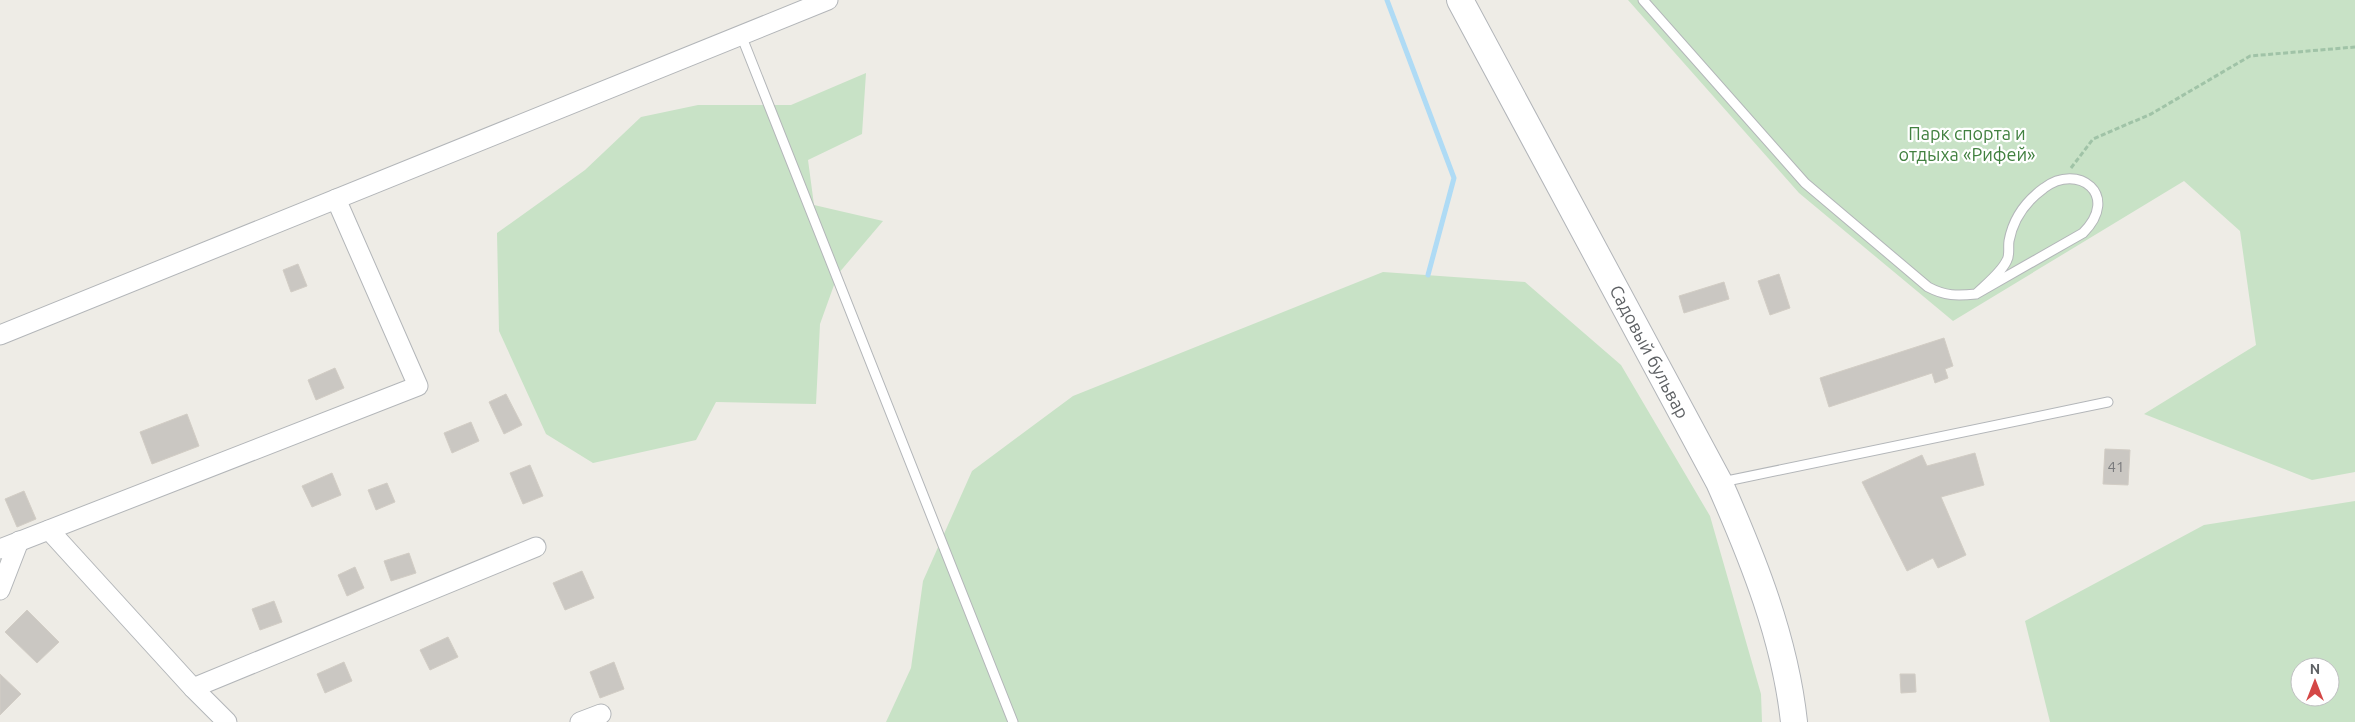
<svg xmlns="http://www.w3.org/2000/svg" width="2355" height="722" viewBox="0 0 2355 722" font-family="Ubuntu,sans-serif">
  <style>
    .green { fill: #c8e2c6; fill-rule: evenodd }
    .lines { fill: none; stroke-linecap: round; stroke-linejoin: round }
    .stream { stroke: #afdbf5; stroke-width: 5 }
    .building { fill: #cac7c2; stroke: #d2cdc5 }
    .lane-casing { stroke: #b3b6b9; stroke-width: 11 }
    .street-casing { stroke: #b3b6b9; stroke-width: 21 }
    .secondary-casing { stroke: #b2b5b9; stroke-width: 28 }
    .path { stroke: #a0c3a7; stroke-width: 3; stroke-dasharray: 5 2.5; stroke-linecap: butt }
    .lane { stroke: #fff; stroke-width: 9 }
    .street { stroke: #fff; stroke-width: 19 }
    .secondary { stroke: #fff; stroke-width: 26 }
    .labels { text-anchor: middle; stroke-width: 4.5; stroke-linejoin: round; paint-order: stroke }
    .number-label { font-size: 15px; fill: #797a7c }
    .park-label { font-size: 18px; fill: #428140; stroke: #fff }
    .street-label { font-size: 18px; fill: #5e6164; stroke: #fff }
  </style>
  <rect width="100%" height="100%" fill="#eeece6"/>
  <g class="green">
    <polygon points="1628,0 2355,0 2355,472 2312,480 2144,414 2256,345 2240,231 2184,181 1953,321 1799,193"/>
    <polygon points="866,73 862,134 808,160 814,205 883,221 838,274 820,324 816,404 716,402 696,440 593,463 546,434 499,331 497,233 585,170 641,117 698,105 791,105"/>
    <polygon points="1383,272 1525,282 1621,365 1710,516 1761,694 1762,722 886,722 911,668 923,581 972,471 1073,396"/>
    <path d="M2355 501V722H2050L2025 621 2204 525ZM2300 667H2330V697H2300Z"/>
  </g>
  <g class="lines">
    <polyline class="stream" points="1387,0 1454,178 1428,275"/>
  </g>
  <g class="building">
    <polygon points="298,264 307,286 291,292 283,270"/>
    <polygon points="1779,274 1790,308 1770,315 1758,281"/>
    <polygon points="1724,282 1729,299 1684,313 1679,296"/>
    <polygon points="1944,338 1953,366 1945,369 1948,378 1935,383 1932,373 1829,407 1820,378"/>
    <polygon points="335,368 344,388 316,400 308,380"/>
    <polygon points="506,394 522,425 504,434 489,402"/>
    <polygon points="187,414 199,446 152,464 140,432"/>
    <polygon points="471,422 479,441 452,453 444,433"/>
    <polygon points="2105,449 2130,450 2128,485 2103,484"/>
    <polygon points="1975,453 1984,485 1941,497 1966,555 1938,568 1933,558 1907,571 1862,482 1922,455 1927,466"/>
    <polygon points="530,465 543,496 523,504 510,473"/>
    <polygon points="332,473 341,495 312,507 302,486"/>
    <polygon points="387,483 395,502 376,510 368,490"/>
    <polygon points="24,491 36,519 17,527 5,499"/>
    <polygon points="409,553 416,573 391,581 384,561"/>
    <polygon points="355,567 364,588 347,596 338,575"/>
    <polygon points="582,571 594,598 565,610 553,583"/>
    <polygon points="274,601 282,622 260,630 252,609"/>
    <polygon points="27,610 59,642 37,663 5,632"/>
    <polygon points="448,637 458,657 430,670 420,650"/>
    <polygon points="344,662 352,681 325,693 317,674"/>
    <polygon points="614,662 624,689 600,698 590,672"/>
    <polygon points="0,674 21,694 0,715"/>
    <polygon points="1900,674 1915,674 1916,692 1901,693"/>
  </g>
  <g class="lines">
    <defs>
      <g id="lane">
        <path d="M1643 0 1805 183 1928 287C1945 296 1957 296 1976 294L2083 233C2121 195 2078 162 2044 188 2026 201 2013 219 2009 241 2008 247 2010 255 2007 260 2001 273 1986 284 1976 294"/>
        <polyline points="741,35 1013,722"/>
        <polyline points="1722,482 2108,402"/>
      </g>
      <g id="street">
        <polyline points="0,335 828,0"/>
        <polyline points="49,530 193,688 227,722"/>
        <polyline points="0,549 418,386 336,199"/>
        <polyline points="0,590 19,541"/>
        <polyline points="193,688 536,547"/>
        <polyline points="580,722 601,714"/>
      </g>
      <path id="secondary" d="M1460 0 1719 482C1753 559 1785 638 1794 722"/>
    </defs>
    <use href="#lane" class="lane-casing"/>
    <use href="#street" class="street-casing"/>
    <use href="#secondary" class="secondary-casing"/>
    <polyline class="path" points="2071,168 2093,139 2151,114 2250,56 2355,47"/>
    <use href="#lane" class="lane"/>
    <use href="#street" class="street"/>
    <use href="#secondary" class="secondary"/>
  </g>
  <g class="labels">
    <g class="number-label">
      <text x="2116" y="472">41</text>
    </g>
    <g class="park-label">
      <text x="1967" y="140">Парк спорта и<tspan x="1967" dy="21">отдыха «Рифей»</tspan></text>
    </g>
    <g class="street-label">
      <text transform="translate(1649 352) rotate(62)" y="6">Садовый бульвар</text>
    </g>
  </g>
  <g transform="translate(2315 682)"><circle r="24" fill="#ffffff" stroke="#bfc0c1"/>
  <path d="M0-4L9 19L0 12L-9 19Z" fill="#d44746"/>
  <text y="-8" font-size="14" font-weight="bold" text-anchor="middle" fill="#5e6164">N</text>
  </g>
</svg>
